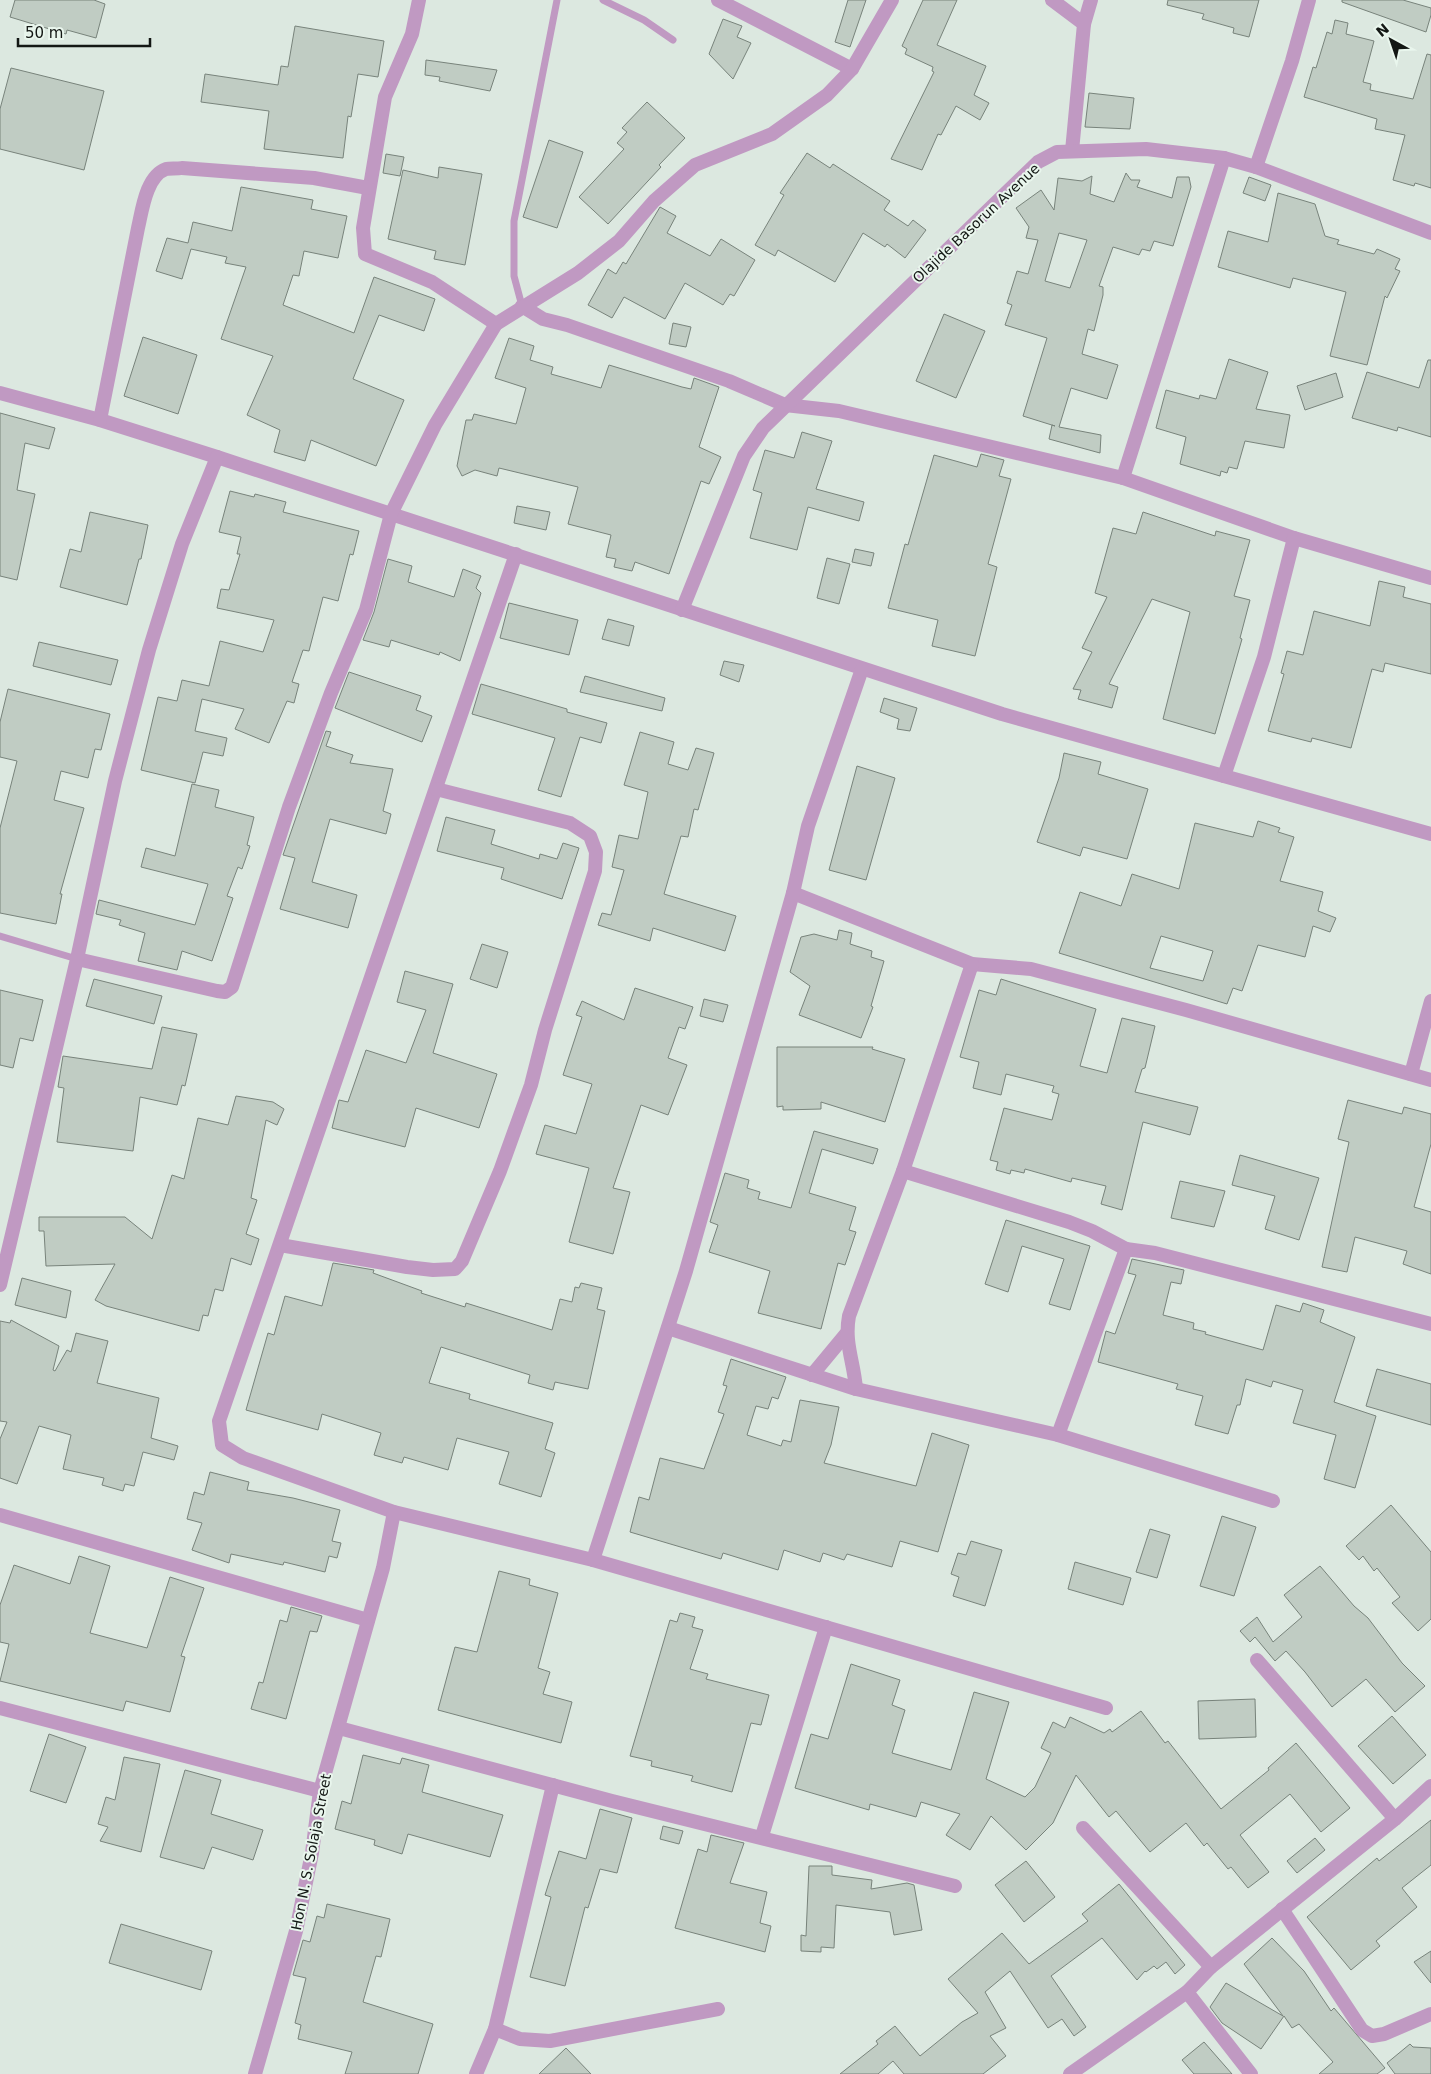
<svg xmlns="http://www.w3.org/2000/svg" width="1431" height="2074" viewBox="0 0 1431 2074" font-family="'DejaVu Sans',sans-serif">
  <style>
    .building { fill: #c0ccc3; stroke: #78837b; fill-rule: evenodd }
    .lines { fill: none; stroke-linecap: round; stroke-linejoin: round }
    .service { stroke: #c099c2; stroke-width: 7 }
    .minor { stroke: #c099c2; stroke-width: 14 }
    .labels { text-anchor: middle; stroke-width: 4; stroke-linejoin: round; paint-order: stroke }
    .street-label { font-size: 14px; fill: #131714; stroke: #e9f6ed }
  </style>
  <rect width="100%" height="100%" fill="#dce8e0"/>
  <g class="building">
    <polygon points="15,0 94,0 105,4 96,38 67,30 66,34 10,17"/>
    <polygon points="848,0 866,0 850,47 835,42"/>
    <polygon points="923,0 957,0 937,45 986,66 974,95 989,103 980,120 956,106 941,135 938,134 922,170 891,159 934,72 932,71 933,67 905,54 907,49 902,46"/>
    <polygon points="1168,0 1259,0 1249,37 1233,33 1234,28 1202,19 1204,14 1167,5"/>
    <polygon points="1342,0 1403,0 1431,8 1431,15 1426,32 1342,2"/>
    <polygon points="723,19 742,26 737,37 751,43 733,79 709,54"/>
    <polygon points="1335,20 1348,23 1346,34 1374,41 1363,82 1371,84 1370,90 1413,99 1427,54 1431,55 1431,188 1415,183 1414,186 1393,180 1405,135 1375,129 1377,119 1304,97 1313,67 1316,68 1327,32 1332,34"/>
    <polygon points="295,26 384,41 378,77 358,74 351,117 348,116 343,158 264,149 269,111 201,102 205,74 278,85 281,66 288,67"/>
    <polygon points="426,60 497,70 490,91 439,81 440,77 425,75"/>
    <polygon points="11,68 104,91 84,170 0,149 0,109"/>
    <polygon points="1089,93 1134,98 1130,129 1085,127"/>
    <polygon points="647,102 685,138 659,165 661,167 608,224 579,197 624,149 617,143 627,132 622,128"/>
    <polygon points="549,140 583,152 557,228 523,217"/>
    <polygon points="807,153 830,168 833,164 890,201 884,210 908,226 913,220 926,230 905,258 887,244 885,247 863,233 835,282 778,250 775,256 755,245 784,195 780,193"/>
    <polygon points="386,154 404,157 400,176 383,173"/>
    <polygon points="439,167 482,174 465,265 434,259 436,251 388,239 403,170 438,178"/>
    <path d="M1126 173 1131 180H1140L1137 187 1172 198 1177 177H1189L1191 187 1173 246 1154 241 1150 251 1142 249 1139 255 1113 247 1099 286 1103 287V295L1094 331 1088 329 1082 354 1118 365 1107 399 1071 388 1059 427 1101 435 1100 453 1049 439 1052 425 1055 426 1023 416 1047 338 1005 325 1012 305 1007 303 1017 271 1028 274 1038 240 1026 238 1029 227 1016 208 1041 190 1054 210 1058 178 1082 181 1092 176 1090 194 1114 202ZM1059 233 1087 240 1070 288 1045 281Z"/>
    <polygon points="1249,177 1271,185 1265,201 1243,193"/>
    <polygon points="241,187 313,200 311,209 347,216 338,258 304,251 299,276 293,275 283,305 354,333 374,277 435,299 424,331 379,315 353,379 404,400 376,466 311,440 305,461 274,452 280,430 247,415 273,356 221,339 246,267 225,263 227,257 191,249 182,279 156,271 167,238 188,243 193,222 232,231"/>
    <polygon points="1278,193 1315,204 1325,236 1339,240 1337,244 1374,254 1377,249 1400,259 1395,269 1400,271 1387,298 1385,296 1367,365 1330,356 1346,292 1293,278 1290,288 1218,267 1228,231 1268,242"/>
    <polygon points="660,207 676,216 667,233 710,256 721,239 755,260 734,296 730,294 723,305 685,283 665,319 624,297 612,318 588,305 608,269 616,274 623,262 626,264"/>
    <polygon points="944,314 985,331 956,398 916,381"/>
    <polygon points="673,323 691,327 686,347 669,344"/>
    <polygon points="143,337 197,355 178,414 124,396"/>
    <polygon points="509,338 534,346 530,360 553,367 551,374 601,388 609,365 682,387 691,389 694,378 719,387 699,447 721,457 709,484 701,481 669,574 635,562 632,571 614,567 616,559 606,557 611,535 568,524 578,487 499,468 497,476 475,470 462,476 457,466 466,420 472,420 474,414 516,424 526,388 495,378"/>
    <polygon points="1229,359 1268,372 1256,409 1290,415 1284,448 1245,441 1237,469 1229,467 1227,473 1221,471 1220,476 1180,464 1186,437 1156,428 1166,390 1199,399 1200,395 1216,399"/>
    <polygon points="1428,360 1431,360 1431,437 1398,427 1397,431 1352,418 1367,372 1419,388"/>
    <polygon points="1336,373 1343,397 1305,410 1297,386"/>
    <polygon points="0,413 55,428 49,449 25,443 17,490 35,494 17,580 0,576"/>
    <polygon points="802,432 832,441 816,489 864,502 859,521 808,507 797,550 750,538 762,493 753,490 765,450 794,458"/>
    <polygon points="981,454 1004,460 999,476 1011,479 988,564 997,567 975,656 932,646 938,620 888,608 905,544 908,545 934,455 977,467"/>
    <polygon points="230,491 254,497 255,494 286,502 283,512 359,531 353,555 350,554 338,601 323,597 309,651 303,650 292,682 299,684 294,703 287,701 269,743 235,729 244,709 202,699 195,731 227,738 223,756 203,752 195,783 141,770 158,697 177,701 182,680 209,686 220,641 263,652 274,620 217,608 221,589 229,590 240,554 237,554 241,537 219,532"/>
    <polygon points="517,506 550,512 546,530 514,523"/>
    <polygon points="90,512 148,525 141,559 139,559 127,605 60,587 70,549 81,552"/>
    <polygon points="1143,512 1215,536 1216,531 1250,540 1234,596 1250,600 1240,638 1242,639 1215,734 1163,719 1190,612 1152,599 1109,684 1118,687 1112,708 1078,699 1081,690 1073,689 1092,652 1082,648 1107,597 1095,593 1113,528 1136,534"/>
    <polygon points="855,549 874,553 871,566 852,562"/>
    <polygon points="827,558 850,564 839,604 817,598"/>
    <polygon points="388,559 412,566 408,582 454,597 463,569 481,576 476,588 481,593 460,661 440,652 439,655 391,640 389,647 363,640 374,612"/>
    <polygon points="1379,581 1405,587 1403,597 1431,604 1431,674 1385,663 1383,672 1372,669 1351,748 1312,738 1311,742 1268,731 1284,674 1281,673 1287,651 1303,655 1314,611 1370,626"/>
    <polygon points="509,603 578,620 569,655 500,638"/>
    <polygon points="608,619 634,626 629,646 602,639"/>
    <polygon points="39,642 118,660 111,685 33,666"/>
    <polygon points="724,661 744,665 739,682 720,675"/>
    <polygon points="349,672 421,696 416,710 432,716 422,742 335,708"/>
    <polygon points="585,676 665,698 662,711 580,692"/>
    <polygon points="481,684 567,709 567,712 607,723 601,743 580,737 561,797 538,790 555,738 472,714"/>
    <polygon points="8,689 110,714 101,750 95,749 88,778 61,771 54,800 84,808 60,894 62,894 56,924 0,913 0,828 17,761 0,757 0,722"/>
    <polygon points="884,698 917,708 910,731 897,729 899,719 880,712"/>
    <polygon points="326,731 331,732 326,746 353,755 350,763 393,769 383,811 391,814 386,834 330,819 312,882 357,895 348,928 280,909 295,858 283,855"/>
    <polygon points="640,732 674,742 668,764 688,770 696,748 714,753 698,810 694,809 688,837 681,836 664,894 736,916 725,951 653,928 650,941 598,925 602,913 611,915 624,870 612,867 619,835 638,839 648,792 624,785"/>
    <polygon points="1064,753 1101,762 1098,774 1148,789 1127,859 1083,847 1080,856 1037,842 1059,778"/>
    <polygon points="857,766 895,778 866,880 829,870"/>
    <polygon points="192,784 219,790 215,807 254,817 247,845 250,846 242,869 238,867 227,896 233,898 212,961 182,951 177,970 138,961 145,933 119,925 121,920 96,914 99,900 195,925 208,884 141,867 146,848 175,856"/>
    <polygon points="446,817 495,830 491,844 539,859 540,854 557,859 563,843 579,848 562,899 501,879 504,868 437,851"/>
    <path d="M1258 821 1280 828 1278 832 1294 837 1280 881 1323 892 1318 911 1336 918 1330 932 1313 926 1305 957 1258 945 1242 991 1233 988 1227 1004 1059 953 1080 892 1121 906 1132 874 1179 889 1195 823 1253 837ZM1161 936 1213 951 1203 981 1150 968Z"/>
    <polygon points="839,930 852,933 850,944 872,951 871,957 884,961 871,1006 873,1007 861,1038 799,1015 810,986 790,972 801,937 814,934 837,940"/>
    <polygon points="482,944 508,952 497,988 470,979"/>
    <polygon points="405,971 453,984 433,1053 497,1074 479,1128 416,1108 405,1147 332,1128 339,1100 348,1102 366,1050 406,1063 426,1010 397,1002"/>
    <polygon points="94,979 162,996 154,1024 86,1006"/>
    <polygon points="1001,979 1096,1009 1080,1066 1107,1073 1122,1018 1155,1026 1145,1068 1142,1069 1135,1092 1198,1107 1190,1135 1143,1122 1122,1210 1101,1204 1106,1186 1072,1178 1071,1182 1025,1169 1024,1173 1011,1170 1010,1174 996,1170 998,1162 990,1160 1004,1108 1052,1120 1059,1094 1052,1092 1054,1086 1006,1074 1001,1095 973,1088 979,1062 960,1057 979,990 996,995"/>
    <polygon points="635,988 693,1007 685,1029 679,1027 668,1058 687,1065 668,1115 641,1105 613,1188 630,1192 613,1254 569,1242 589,1168 536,1154 545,1125 576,1134 592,1084 563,1075 582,1017 576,1015 582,1001 624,1020"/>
    <polygon points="0,990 43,1000 33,1041 20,1038 13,1068 0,1065"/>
    <polygon points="704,999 728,1005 723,1022 700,1016"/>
    <polygon points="162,1027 197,1034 185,1086 182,1085 177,1105 140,1097 133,1151 57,1142 64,1088 58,1087 63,1056 152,1069"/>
    <polygon points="777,1047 873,1047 872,1049 905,1059 885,1122 821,1102 821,1109 783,1110 783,1106 777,1107"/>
    <polygon points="236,1096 273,1102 284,1109 277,1125 266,1120 251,1198 257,1200 246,1234 259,1239 251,1265 231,1258 223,1291 215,1289 208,1316 203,1315 199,1331 106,1306 95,1300 115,1264 46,1266 44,1231 39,1231 39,1217 125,1217 152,1239 172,1175 184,1179 198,1118 228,1125"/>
    <polygon points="1348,1100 1402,1114 1404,1107 1431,1114 1431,1144 1414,1207 1431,1212 1431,1274 1403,1264 1407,1251 1355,1237 1347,1272 1322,1267 1349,1142 1338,1139"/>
    <polygon points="814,1131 878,1149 873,1164 822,1149 809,1193 856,1207 849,1230 856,1232 845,1265 838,1263 821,1329 758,1313 770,1271 709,1252 718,1225 710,1222 725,1173 749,1180 747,1188 760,1192 758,1199 791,1208"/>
    <polygon points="1240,1155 1319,1178 1299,1240 1265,1229 1275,1196 1232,1185"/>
    <polygon points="1180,1181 1225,1191 1214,1227 1171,1218"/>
    <polygon points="1006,1220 1090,1246 1070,1310 1049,1304 1064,1259 1022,1246 1008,1292 985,1284"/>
    <polygon points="1132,1259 1184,1270 1181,1284 1171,1282 1163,1315 1194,1323 1193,1329 1206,1332 1205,1334 1263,1350 1276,1305 1300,1312 1303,1303 1324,1310 1320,1322 1355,1337 1334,1402 1376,1416 1355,1488 1324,1479 1336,1435 1293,1423 1303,1390 1273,1381 1271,1387 1246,1379 1240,1405 1237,1405 1228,1434 1195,1425 1203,1396 1176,1389 1178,1384 1098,1362 1106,1331 1115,1334 1136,1275 1128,1273"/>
    <polygon points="333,1263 374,1270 373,1273 422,1291 421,1293 465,1307 466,1303 552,1330 560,1299 572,1302 575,1287 579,1288 581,1283 602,1288 597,1309 605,1311 588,1389 555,1382 553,1390 528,1383 530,1375 441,1347 429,1383 470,1394 469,1399 553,1423 545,1449 555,1453 541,1497 499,1484 509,1452 457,1438 448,1470 404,1457 402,1463 374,1455 381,1433 322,1414 318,1430 246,1410 268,1333 274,1335 285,1296 322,1306"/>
    <polygon points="22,1278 71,1291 66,1318 15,1305"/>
    <polygon points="11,1320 59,1346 53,1370 55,1371 67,1350 71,1352 76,1333 108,1341 97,1383 159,1398 151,1438 178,1446 174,1460 143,1452 134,1486 125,1484 123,1491 102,1485 104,1478 63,1469 71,1435 39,1426 17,1484 0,1478 0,1439 7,1422 0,1421 0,1321 10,1323"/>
    <polygon points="731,1359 786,1377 778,1399 772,1397 768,1409 756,1406 747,1435 781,1446 783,1440 791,1442 800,1400 839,1407 831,1445 824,1463 916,1486 932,1433 969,1445 938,1552 900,1541 892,1567 847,1554 844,1560 823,1553 820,1562 784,1550 778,1570 723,1553 721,1559 630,1532 639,1497 649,1500 660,1458 704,1469 724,1414 718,1412 727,1386 723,1385"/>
    <polygon points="1377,1369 1431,1384 1431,1425 1366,1406"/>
    <polygon points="210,1472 249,1482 247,1490 293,1498 340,1510 332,1541 341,1543 337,1558 329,1556 325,1572 284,1562 283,1565 231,1554 229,1563 192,1550 202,1523 187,1519 194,1492 204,1495"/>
    <polygon points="1391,1505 1431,1552 1431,1619 1418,1631 1392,1603 1400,1597 1377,1568 1374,1571 1363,1556 1359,1560 1346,1546"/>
    <polygon points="1222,1516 1256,1527 1234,1596 1200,1586"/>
    <polygon points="1150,1529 1170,1535 1157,1578 1136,1572"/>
    <polygon points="971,1541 1002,1550 985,1606 953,1596 959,1577 951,1574 958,1553 966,1555"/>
    <polygon points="79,1556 110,1566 90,1633 147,1648 170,1577 204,1588 181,1656 185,1657 170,1712 126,1701 123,1711 0,1681 9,1644 0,1642 0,1605 14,1565 70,1584"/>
    <polygon points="1075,1562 1131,1578 1123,1605 1068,1589"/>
    <polygon points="1320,1566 1354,1606 1368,1618 1402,1663 1425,1686 1395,1712 1366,1679 1332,1707 1305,1672 1286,1651 1275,1661 1255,1637 1250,1642 1240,1631 1257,1617 1273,1642 1302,1617 1284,1595"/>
    <polygon points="499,1571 530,1579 529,1585 558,1593 538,1668 550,1672 543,1694 572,1702 561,1743 438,1710 455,1647 477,1652"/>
    <polygon points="291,1607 322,1616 317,1632 310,1631 286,1719 251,1709 259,1682 263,1683 280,1620 287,1622"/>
    <polygon points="680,1613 695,1617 692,1627 703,1630 690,1669 708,1674 706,1679 769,1695 761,1725 751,1723 732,1792 691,1781 693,1776 651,1766 652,1761 630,1756 670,1620 677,1622"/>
    <polygon points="851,1664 900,1680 892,1705 905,1710 892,1753 951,1770 974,1692 1009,1702 986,1779 1025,1797 1035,1787 1051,1753 1041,1748 1053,1722 1065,1728 1070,1717 1104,1733 1110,1729 1112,1732 1141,1711 1165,1743 1168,1741 1221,1809 1269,1770 1268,1768 1296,1743 1350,1808 1321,1832 1290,1794 1240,1835 1269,1872 1248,1888 1231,1867 1228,1869 1207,1843 1204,1846 1186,1823 1150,1852 1116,1811 1109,1817 1076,1775 1053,1823 1026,1850 991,1816 970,1850 946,1835 960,1814 921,1802 916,1817 870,1804 869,1810 795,1788 811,1734 828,1739"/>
    <polygon points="1255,1699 1256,1737 1199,1739 1198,1701"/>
    <polygon points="1392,1716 1426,1755 1393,1784 1358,1746"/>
    <polygon points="49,1734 86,1747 66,1803 30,1791"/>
    <polygon points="363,1755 400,1764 402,1758 429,1765 422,1792 503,1815 490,1857 408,1834 402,1854 374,1845 375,1840 335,1829 342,1801 351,1804"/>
    <polygon points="124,1757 160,1764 141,1852 100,1841 108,1827 98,1824 106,1797 115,1800"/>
    <polygon points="185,1770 221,1780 211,1814 263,1830 253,1860 212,1847 204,1869 160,1857"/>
    <polygon points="600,1809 632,1818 617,1873 600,1869 588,1908 585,1907 565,1986 530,1977 551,1897 545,1895 559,1851 586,1859"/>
    <polygon points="1431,1820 1431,1865 1402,1888 1417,1907 1376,1941 1380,1946 1351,1970 1307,1917 1377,1858 1379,1861"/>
    <polygon points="663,1826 683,1831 679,1844 660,1839"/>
    <polygon points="711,1835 744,1843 730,1883 767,1892 760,1923 771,1926 765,1952 675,1928 698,1849 707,1852"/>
    <polygon points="1315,1838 1325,1850 1297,1873 1287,1861"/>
    <polygon points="1026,1861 1055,1897 1024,1922 995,1885"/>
    <polygon points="809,1866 832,1866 832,1875 872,1880 871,1889 907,1883 914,1885 922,1930 894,1935 890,1912 836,1905 834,1948 821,1947 821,1952 801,1951 801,1935 806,1936"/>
    <polygon points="1119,1884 1185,1965 1175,1974 1166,1962 1157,1969 1154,1966 1146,1972 1145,1971 1137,1980 1102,1938 1051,1976 1086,2027 1074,2036 1062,2019 1048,2028 1010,1971 985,1992 1006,2028 990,2036 1006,2056 983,2074 904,2074 893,2061 878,2074 840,2074 878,2044 876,2041 895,2026 920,2056 962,2022 978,2013 948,1979 1002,1933 1029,1964 1088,1921 1082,1914"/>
    <polygon points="327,1904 390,1919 381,1957 376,1956 363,2002 433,2024 418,2074 345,2074 352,2052 298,2039 301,2025 295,2023 306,1978 293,1975 303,1940 310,1942 317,1916 324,1918"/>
    <polygon points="121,1924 212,1951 201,1990 109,1963"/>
    <polygon points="1272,1938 1304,1971 1331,2011 1334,2008 1385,2068 1377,2074 1319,2074 1333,2062 1299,2024 1292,2028 1284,2016 1261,2049 1222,2023 1210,2007 1226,1983 1283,2016 1244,1964"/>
    <polygon points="1431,1951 1431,1983 1414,1962"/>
    <polygon points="1204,2042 1232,2074 1194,2074 1182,2060"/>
    <polygon points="1410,2044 1413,2047 1431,2048 1431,2074 1395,2074 1387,2063"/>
    <polygon points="566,2048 591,2074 539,2074"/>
  </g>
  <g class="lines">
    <g class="service">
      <polyline points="603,0 644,20 673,40"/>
      <polyline points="522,306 514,276 514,221 557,0"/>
      <polyline points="0,936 77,959"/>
    </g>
    <g class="minor">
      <polyline points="419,0 412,34 385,97 363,228 365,254 432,282 496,324"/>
      <polyline points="718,0 852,69"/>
      <polyline points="1052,0 1084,24 1072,151"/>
      <polyline points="1084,24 1091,0"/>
      <polyline points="1256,167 1292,61 1309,0"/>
      <polyline points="522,306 543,319 567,325 729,381 785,405 839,411 1123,478 1294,538 1431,578"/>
      <polyline points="0,393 100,420 217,457 1002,714 1431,834"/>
      <path d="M100 420 138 228C142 211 146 176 166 169 170 168 177 169 182 168L314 178 368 188"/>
      <polyline points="1123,478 1224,158"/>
      <polyline points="516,554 219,1421 222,1445 243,1458 394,1512 593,1560 1106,1708"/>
      <polyline points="682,610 744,456 763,428 1038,162 1057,152 1146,149 1224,158 1256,167 1431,233"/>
      <polyline points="1224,776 1264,657 1294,538"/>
      <polyline points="793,893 972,964 1031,969 1186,1010 1431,1080"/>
      <polyline points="77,959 217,991 225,992 232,987 289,807 331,693 366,610 391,514 435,425 496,324 578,273 619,241 654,201 695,165 772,134 827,95 852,69 892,0"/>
      <polyline points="1411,1074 1431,1001"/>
      <polyline points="903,1171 1069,1222 1092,1231 1126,1249"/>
      <polyline points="280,1245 407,1267 433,1270 455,1269 462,1261 500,1171 531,1085 545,1030 595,871 596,852 590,836 570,823 436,789"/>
      <polyline points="0,1285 77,959 115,781 149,650 182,544 217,457"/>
      <polyline points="668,1328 856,1389 1058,1435 1273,1501"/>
      <polyline points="812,1375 846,1334"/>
      <path d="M856 1389C854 1362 844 1343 849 1316L903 1171 972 964"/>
      <polyline points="1058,1435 1126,1249 1155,1253 1431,1324"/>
      <polyline points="0,1515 368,1620"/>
      <polyline points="593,1560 686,1271 793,893 808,826 862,669"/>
      <polyline points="1257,1660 1395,1819"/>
      <polyline points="0,1708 320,1791"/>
      <polyline points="339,1728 612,1801 955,1886"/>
      <polyline points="1083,1828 1211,1967"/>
      <polyline points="762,1836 826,1627"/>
      <polyline points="1282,1909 1362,2030 1372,2036 1384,2034 1431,2014"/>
      <polyline points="1187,1992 1251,2074"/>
      <polyline points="495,2029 520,2039 550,2041 718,2009"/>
      <polyline points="255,2074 296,1931 312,1853 320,1791 383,1568 394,1512"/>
      <polyline points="476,2074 495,2029 553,1785"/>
      <polyline points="1070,2074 1187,1992 1211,1967 1395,1819 1431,1786"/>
    </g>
  </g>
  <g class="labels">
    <g class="street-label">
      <text transform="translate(976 223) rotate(-43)" y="5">Olajide Basorun Avenue</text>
      <text transform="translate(311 1852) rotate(-79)" y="5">Hon N. S. Solaja Street</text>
    </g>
  </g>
  <g transform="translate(1391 40) rotate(320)" stroke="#e9f6ed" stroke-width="4" paint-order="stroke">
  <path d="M0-4L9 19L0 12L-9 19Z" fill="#131714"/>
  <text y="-8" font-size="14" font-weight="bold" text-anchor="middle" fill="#131714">N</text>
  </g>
  <path d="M18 38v8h132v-8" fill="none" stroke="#131714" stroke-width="2.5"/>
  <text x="25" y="38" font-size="15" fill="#131714" stroke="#e9f6ed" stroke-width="4" paint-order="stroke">50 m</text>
</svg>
